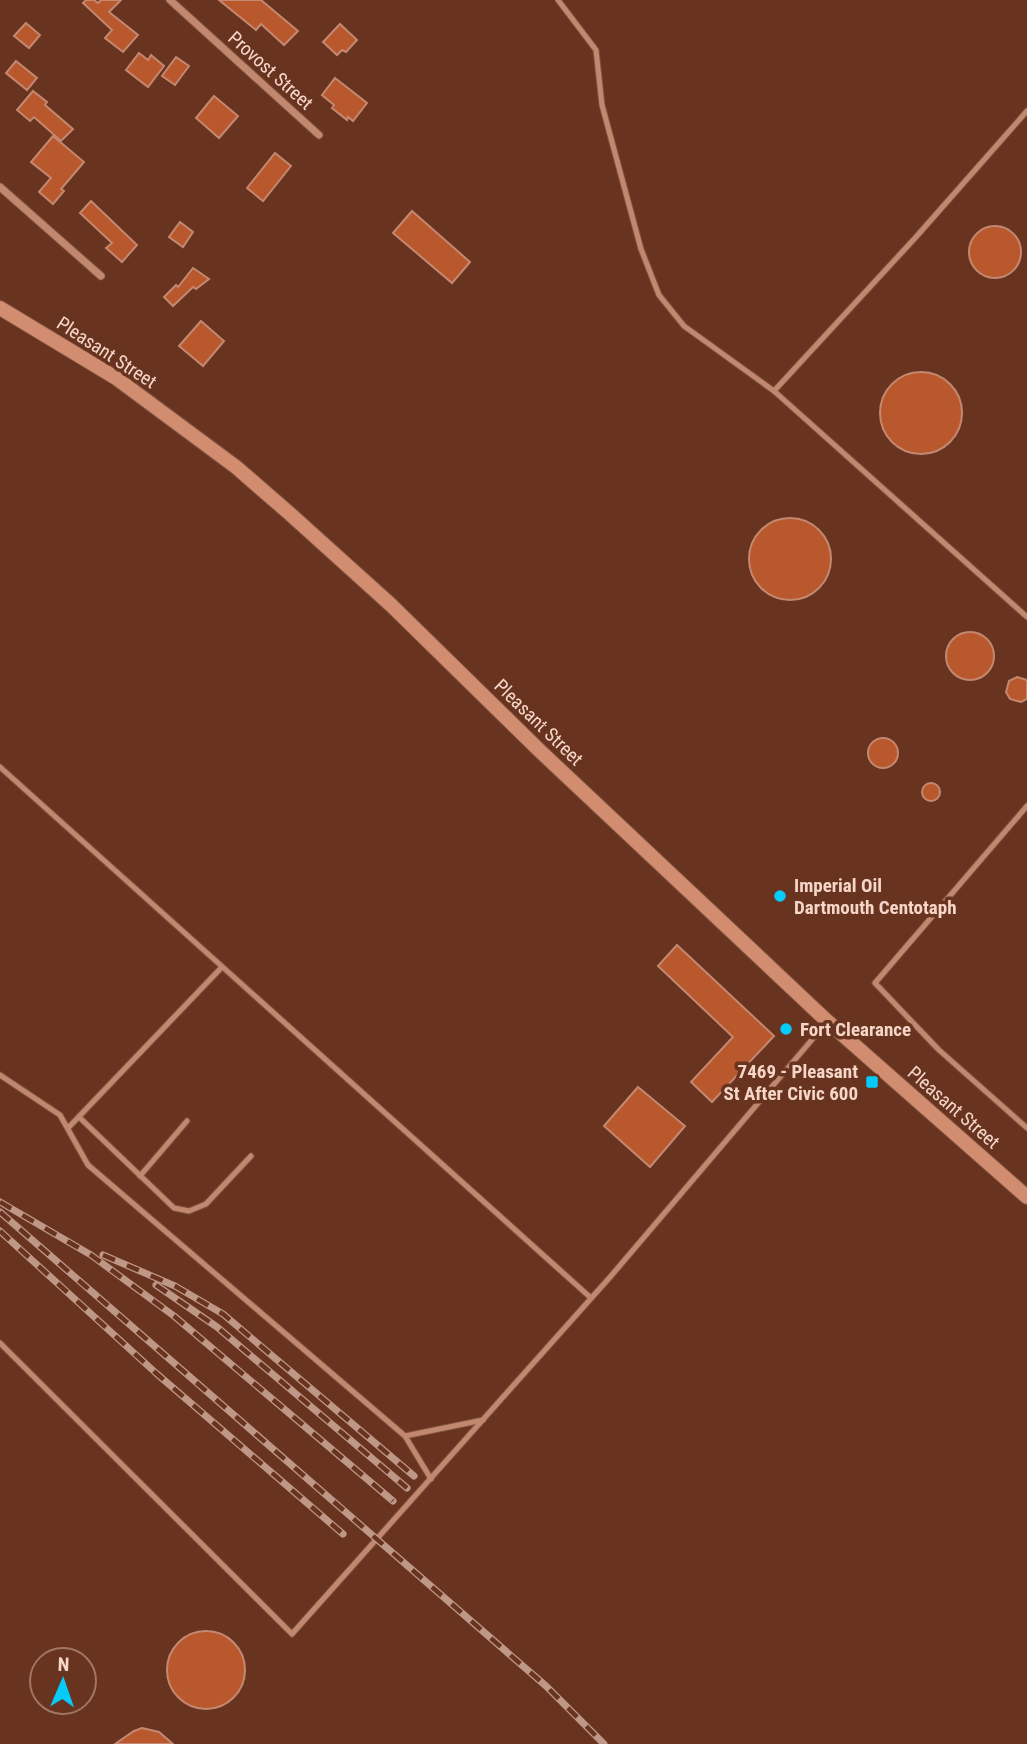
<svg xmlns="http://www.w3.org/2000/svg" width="1027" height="1744" viewBox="0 0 1027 1744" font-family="'Roboto Condensed',sans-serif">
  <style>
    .building { fill: #b9572d; stroke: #c48871; stroke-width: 2 }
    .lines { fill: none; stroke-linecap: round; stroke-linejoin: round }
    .lane-casing { stroke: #7e523e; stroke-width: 7 }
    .street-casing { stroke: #7e523e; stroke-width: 9 }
    .secondary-casing { stroke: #7e523e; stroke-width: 16 }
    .lane { stroke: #c2876f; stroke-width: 5 }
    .street { stroke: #c2876f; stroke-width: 7 }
    .secondary { stroke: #d28c6f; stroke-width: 14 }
    .rail-casing { stroke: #bf9787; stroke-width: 7 }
    .rail { stroke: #68341f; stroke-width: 4.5; stroke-dasharray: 13; stroke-linecap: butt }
    .poi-dot { fill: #05cbf9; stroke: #68341f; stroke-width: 2.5 }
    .labels { text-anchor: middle; stroke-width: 7; stroke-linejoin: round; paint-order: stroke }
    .street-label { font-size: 19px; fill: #f6d6c9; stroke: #68341f }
    .poi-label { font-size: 19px; font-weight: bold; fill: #f6d6c9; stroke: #68341f; text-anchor: start }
  </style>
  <rect width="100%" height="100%" fill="#68341f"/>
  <g class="building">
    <polygon points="86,0 94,0 98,3 101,0 121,0 109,12 138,35 123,52 105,38 112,30 83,3"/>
    <polygon points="219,0 261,0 298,31 284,45 261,24 256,30"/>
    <polygon points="26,23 40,35 29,48 14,36"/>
    <polygon points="340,24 357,40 346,52 342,50 337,55 323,42"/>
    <polygon points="139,53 148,60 151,55 164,66 148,87 126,70"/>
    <polygon points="176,57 189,66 175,85 162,76"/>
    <polygon points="16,61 37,78 27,90 6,73"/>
    <polygon points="335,78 367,103 353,121 348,117 347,120 332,108 334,105 322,95"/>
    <polygon points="33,91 47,102 45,105 73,129 61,141 34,117 30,121 17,110"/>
    <polygon points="214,96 238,116 219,138 196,118"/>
    <polygon points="53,136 84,162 61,189 64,191 53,204 39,192 51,178 31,162"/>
    <polygon points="275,153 291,166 263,201 247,188"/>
    <polygon points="91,201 137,245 122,262 106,248 112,243 80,213"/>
    <polygon points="412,211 470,262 452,283 393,233"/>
    <polygon points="180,222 193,232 183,247 169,237"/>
    <circle cx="995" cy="252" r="26"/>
    <polygon points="193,268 209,279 196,289 193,287 173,306 164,297 176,285 178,287"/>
    <polygon points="201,321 224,341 203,366 179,346"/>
    <circle cx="921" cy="413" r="41"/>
    <circle cx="790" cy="559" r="41"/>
    <circle cx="970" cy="656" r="24"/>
    <polygon points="1017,677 1027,680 1027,699 1021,702 1010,699 1006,692 1009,681"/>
    <circle cx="883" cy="753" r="15"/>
    <circle cx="931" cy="792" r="9"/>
    <polygon points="677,945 774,1036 712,1102 691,1082 733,1037 658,966"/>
    <polygon points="638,1087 685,1126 650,1167 604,1126"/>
    <circle cx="206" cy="1670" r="39"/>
    <polygon points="142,1728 159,1732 173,1744 115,1744 134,1731"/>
  </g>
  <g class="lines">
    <defs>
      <g id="lane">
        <polyline points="558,0 596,50 602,105 641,249 659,295 684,326 774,391 1027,617"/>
        <polyline points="774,391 916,237 1027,111"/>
        <polyline points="0,767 591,1298"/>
        <polyline points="1027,806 875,983 939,1050 1027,1128"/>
        <polyline points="0,1075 60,1115 88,1165 405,1436"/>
        <polyline points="79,1117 174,1208 189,1211 206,1204 251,1156"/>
        <polyline points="68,1128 222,967"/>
        <polyline points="140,1176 187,1121"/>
        <polyline points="0,1343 292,1634 611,1276 827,1022"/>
        <polyline points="431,1479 405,1436 483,1420"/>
      </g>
      <g id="street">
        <polyline points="170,0 319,135"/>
        <polyline points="0,187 101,276"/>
      </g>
      <polyline id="secondary" points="0,308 116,378 236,467 289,513 391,605 540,751 827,1021 1027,1197"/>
    </defs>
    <use href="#lane" class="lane-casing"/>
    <use href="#street" class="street-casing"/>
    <use href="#secondary" class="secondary-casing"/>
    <use href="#lane" class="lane"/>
    <use href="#street" class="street"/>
    <use href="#secondary" class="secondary"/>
    <defs>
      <g id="rail">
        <polyline points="0,1202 91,1255 174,1316 393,1501"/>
        <polyline points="0,1212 546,1686 604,1744"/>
        <polyline points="0,1231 157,1374 343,1534"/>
        <polyline points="103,1255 175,1286 223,1314 414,1476"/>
        <polyline points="156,1285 217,1327 407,1488"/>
      </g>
    </defs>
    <use href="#rail" class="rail-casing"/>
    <use href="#rail" class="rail"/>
  </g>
  <g class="poi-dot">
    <circle cx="780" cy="896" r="7"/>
    <circle cx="786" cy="1029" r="7"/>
    <rect x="865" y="1075" width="14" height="14" rx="3.5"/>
  </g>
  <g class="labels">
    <g class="street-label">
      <text transform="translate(271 70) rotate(42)" y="7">Provost Street</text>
      <text transform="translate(107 352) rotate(33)" y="7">Pleasant Street</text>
      <text transform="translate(539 722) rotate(44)" y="7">Pleasant Street</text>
      <text transform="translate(954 1107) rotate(41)" y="7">Pleasant Street</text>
    </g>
    <g class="poi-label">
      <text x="794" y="892">Imperial Oil<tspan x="794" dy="22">Dartmouth Centotaph</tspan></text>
      <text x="800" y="1036">Fort Clearance</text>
      <text x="858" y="1078" text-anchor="end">7469 - Pleasant<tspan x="858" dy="22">St After Civic 600</tspan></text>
    </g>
  </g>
  <g transform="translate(63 1681) rotate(2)"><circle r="33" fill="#68341f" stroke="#a17563" stroke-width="2"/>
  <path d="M0-5L12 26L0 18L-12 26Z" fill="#05cbf9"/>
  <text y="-10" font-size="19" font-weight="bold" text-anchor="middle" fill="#f6d6c9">N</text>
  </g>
</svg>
